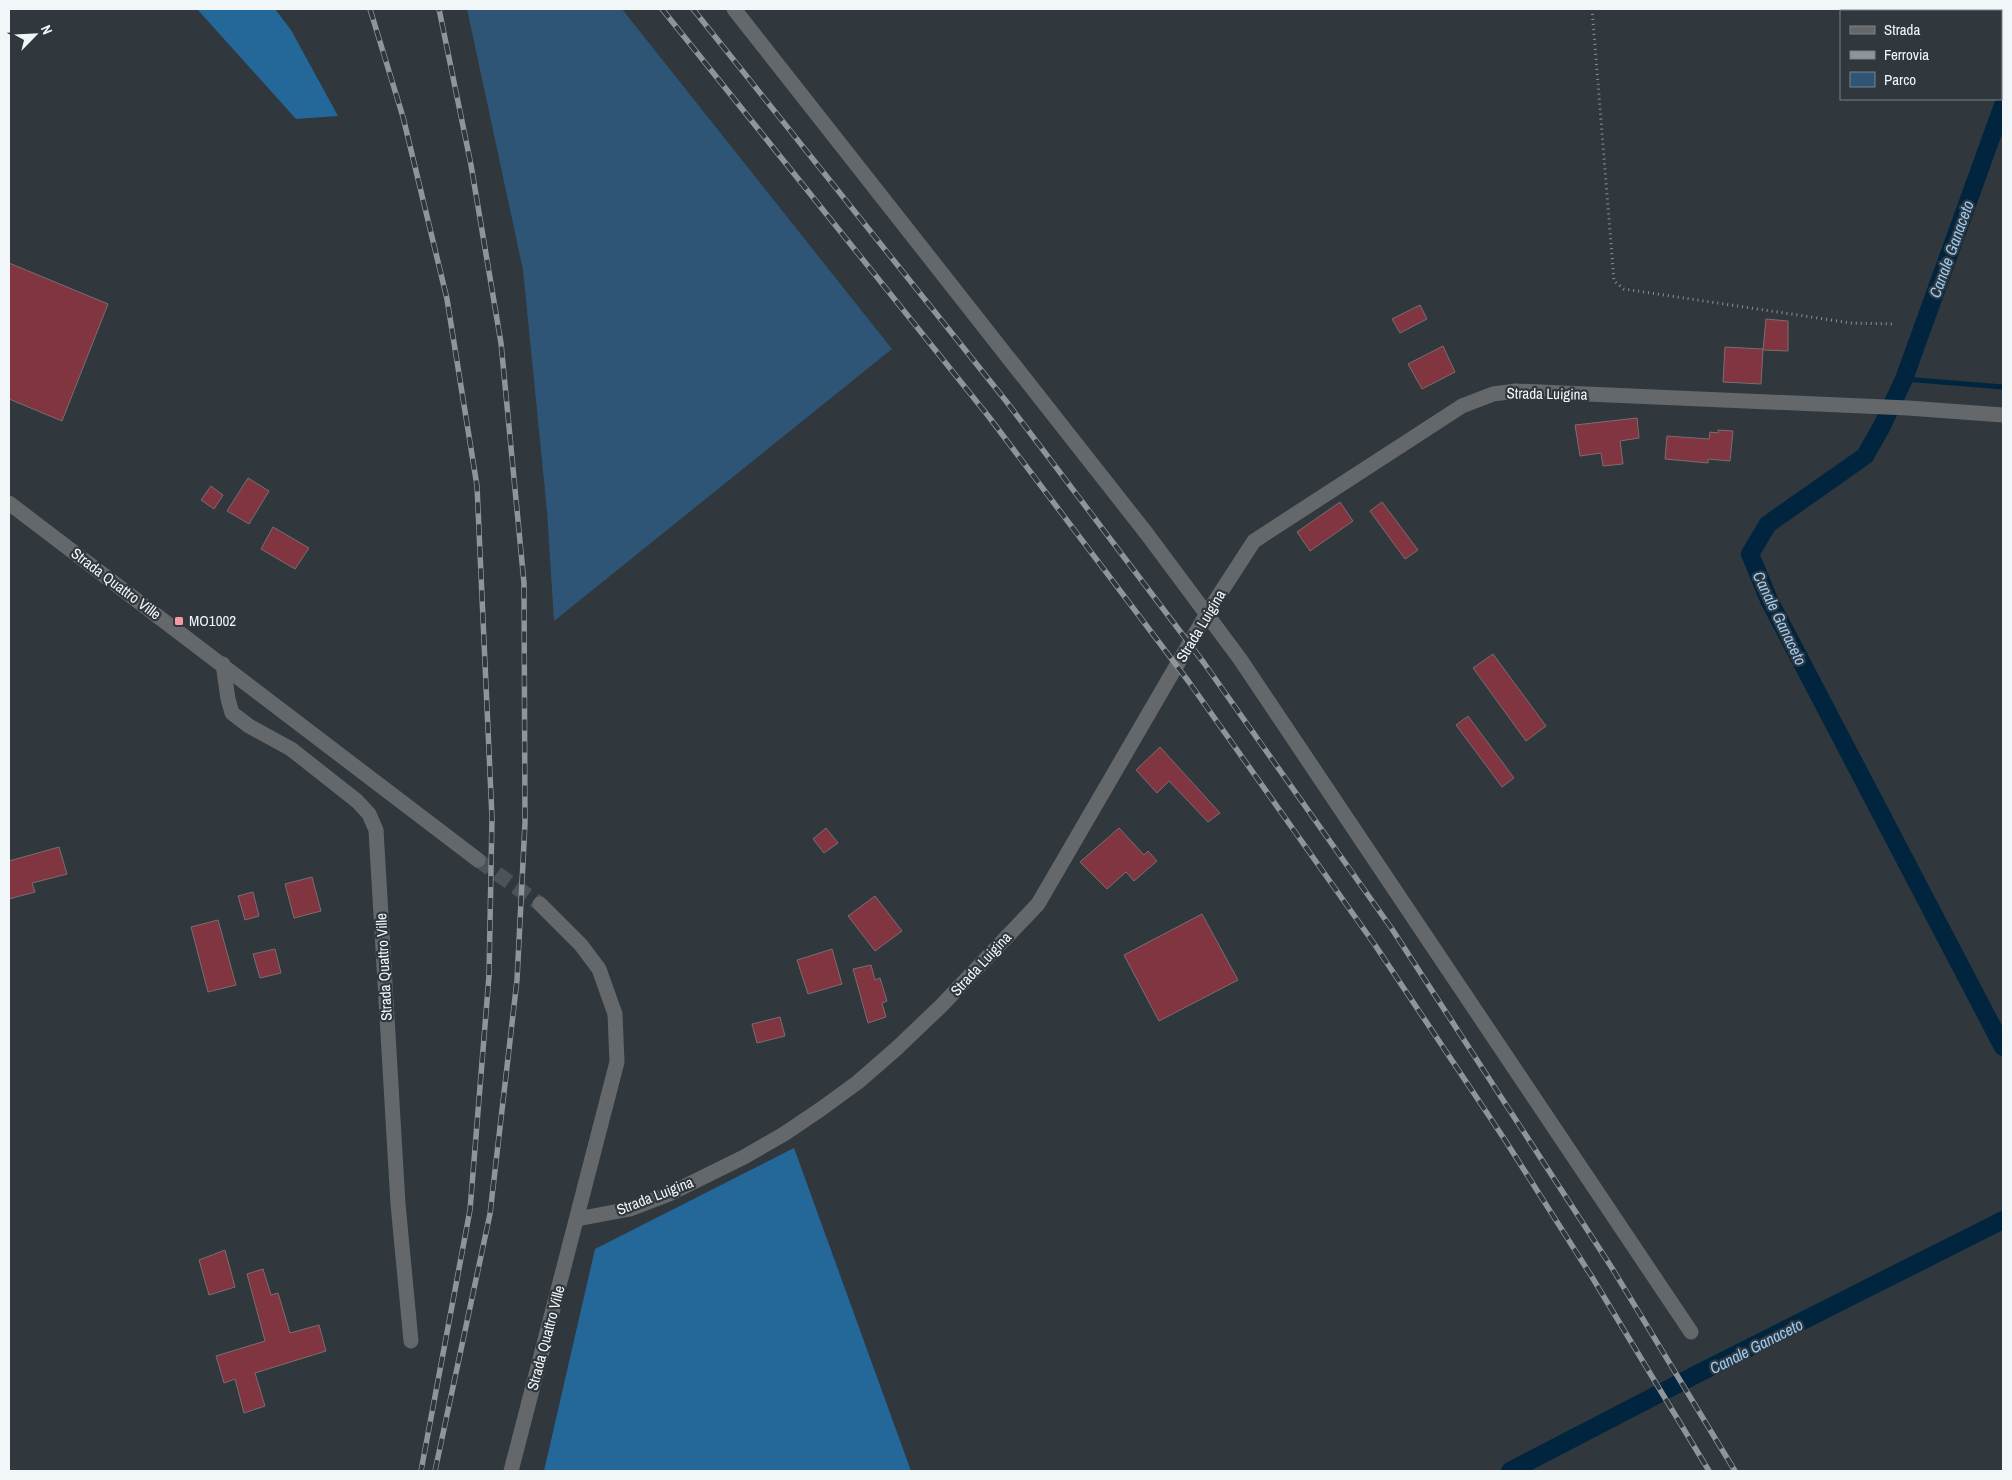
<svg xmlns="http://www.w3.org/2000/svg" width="2012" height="1480" viewBox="0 0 2012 1480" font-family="'Archivo Narrow',sans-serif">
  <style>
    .green { fill: #2e5575 }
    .forest { fill: #24689a }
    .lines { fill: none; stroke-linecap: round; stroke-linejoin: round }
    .stream { stroke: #01253e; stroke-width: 5 }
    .canal { stroke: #01253e; stroke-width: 18 }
    .building { fill: #813540; stroke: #7a6e6f }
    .minor-tunnel { stroke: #4d5459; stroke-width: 15; stroke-dasharray: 15 8; stroke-linecap: butt }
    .path { stroke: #8b9196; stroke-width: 3; stroke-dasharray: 1 4; stroke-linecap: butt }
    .minor { stroke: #64686b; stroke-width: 15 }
    .rail-casing { stroke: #8f959a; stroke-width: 5.5 }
    .rail { stroke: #30373d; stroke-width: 4; stroke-dasharray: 11; stroke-linecap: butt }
    .poi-dot { fill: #f49aa2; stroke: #30373d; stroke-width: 2 }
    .labels { text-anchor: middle; stroke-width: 4.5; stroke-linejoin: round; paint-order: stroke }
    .street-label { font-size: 15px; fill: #f1f6f9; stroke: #30373d }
    .poi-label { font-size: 15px; fill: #f1f6f9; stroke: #30373d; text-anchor: start }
    .water-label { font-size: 16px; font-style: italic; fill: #98cbf6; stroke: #30373d }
  </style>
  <rect width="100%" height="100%" fill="#30373d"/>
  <polygon class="green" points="467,9 622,9 892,349 554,621 547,511 523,270"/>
  <g class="forest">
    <polygon points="197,9 275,9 291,30 338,116 296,119"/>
    <polygon points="794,1148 911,1471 544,1471 595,1249"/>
  </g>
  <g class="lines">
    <polyline class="stream" points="1904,379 2003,387"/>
    <g class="canal">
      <polyline points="2003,105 1904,379 1882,426 1865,456 1768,524 1750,554 1769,600 2003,1047"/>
      <polyline points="1510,1471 1701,1372 2003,1220"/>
    </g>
  </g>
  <g class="building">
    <polygon points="9,263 108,304 62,421 9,399"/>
    <polygon points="1420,305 1427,319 1400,333 1392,319"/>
    <polygon points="1766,319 1788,321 1788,351 1763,350"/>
    <polygon points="1443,346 1455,372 1422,389 1408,364"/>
    <polygon points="1725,347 1763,349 1761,384 1723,382"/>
    <polygon points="1637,418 1639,438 1620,441 1623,464 1603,466 1601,453 1580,456 1575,425"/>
    <polygon points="1718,430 1733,431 1730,461 1708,459 1708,463 1665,459 1667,436 1709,439 1710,432 1718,433"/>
    <polygon points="248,478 269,491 249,524 227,511"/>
    <polygon points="211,486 223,495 214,509 201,500"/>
    <polygon points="1340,502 1353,521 1310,551 1297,532"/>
    <polygon points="1382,502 1418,550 1405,559 1370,511"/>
    <polygon points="273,527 309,548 295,569 261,549"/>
    <polygon points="1493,654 1546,726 1526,741 1473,668"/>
    <polygon points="1468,716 1514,778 1502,787 1456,725"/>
    <polygon points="1160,747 1220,813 1208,822 1169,781 1157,793 1136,770"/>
    <polygon points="826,828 838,843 824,853 813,839"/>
    <polygon points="1119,828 1144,855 1148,851 1157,861 1134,881 1126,872 1107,889 1080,862"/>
    <polygon points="59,847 67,874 32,883 35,892 9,899 9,861"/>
    <polygon points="312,877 321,911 294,918 285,884"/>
    <polygon points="253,892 259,916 245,920 238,896"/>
    <polygon points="875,896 902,931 875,951 848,916"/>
    <polygon points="1202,914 1238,980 1159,1021 1124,955"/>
    <polygon points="218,920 236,985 208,992 191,927"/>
    <polygon points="275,949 281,973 260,978 253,954"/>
    <polygon points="832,949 842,984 808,994 797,960"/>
    <polygon points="871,965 875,980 880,978 887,1001 882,1003 886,1017 868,1023 853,969"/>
    <polygon points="780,1017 785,1036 757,1043 752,1024"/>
    <polygon points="225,1250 235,1287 209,1295 199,1260"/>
    <polygon points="263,1269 271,1295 278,1293 290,1333 319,1325 326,1351 255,1373 265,1406 244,1413 235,1379 224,1383 216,1356 265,1341 247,1274"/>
  </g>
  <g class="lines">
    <polyline class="minor-tunnel" points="478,860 540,904"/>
    <polyline class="path" points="1592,9 1614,281 1624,289 1851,323 1893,324"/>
    <g class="minor">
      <polyline points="734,9 1147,534 1240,659 1691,1332"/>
      <polyline points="9,503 478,860"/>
      <polyline points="223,664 228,699 232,713 249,726 291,749 357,801 369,814 376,830 398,1204 411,1341"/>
      <polyline points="577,1219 630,1209 669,1194 744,1157 784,1134 821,1109 858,1082 897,1048 941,1006 1038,904 1206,615 1254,541 1462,406 1493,394 1516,391 1908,408 2003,415"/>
      <polyline points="511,1471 617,1062 615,1014 599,969 581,945 540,904"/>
    </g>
    <defs>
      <g id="rail">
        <polyline points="370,9 403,117 447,299 477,486 492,818 489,976 470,1210 421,1471"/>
        <polyline points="662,9 989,417 1189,682 1375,945 1505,1140 1592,1277 1709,1471"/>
        <polyline points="693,9 1006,401 1204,663 1392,929 1612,1268 1735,1471"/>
        <polyline points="435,1471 490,1214 517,980 525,823 524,583 501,343 471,165 439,9"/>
      </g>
    </defs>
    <use href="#rail" class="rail-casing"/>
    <use href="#rail" class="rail"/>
  </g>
  <rect class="poi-dot" x="174" y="616" width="10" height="10" rx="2.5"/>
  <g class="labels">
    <g class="street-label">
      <text transform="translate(1547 394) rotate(1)" y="5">Strada Luigina</text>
      <text transform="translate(116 584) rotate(37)" y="5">Strada Quattro Ville</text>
      <text transform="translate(1201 626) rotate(-59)" y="5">Strada Luigina</text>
      <text transform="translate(981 964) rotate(-47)" y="5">Strada Luigina</text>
      <text transform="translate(384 967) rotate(-93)" y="5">Strada Quattro Ville</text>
      <text transform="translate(655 1196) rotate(-21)" y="5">Strada Luigina</text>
      <text transform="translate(546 1338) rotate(-75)" y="5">Strada Quattro Ville</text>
    </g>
    <g class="poi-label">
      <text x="189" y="626">MO1002</text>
    </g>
    <g class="water-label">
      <text transform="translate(1951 249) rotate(-70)" y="6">Canale Ganaceto</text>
      <text transform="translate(1780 618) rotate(64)" y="6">Canale Ganaceto</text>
      <text transform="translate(1756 1346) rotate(-27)" y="6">Canale Ganaceto</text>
    </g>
  </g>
  <rect width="2012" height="1480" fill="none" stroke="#f1f6f9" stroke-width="20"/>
  <rect x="1840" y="10" width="162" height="90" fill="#30373d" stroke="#7d8388"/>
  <rect x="1850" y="26" width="25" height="8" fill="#64686b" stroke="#7d8388"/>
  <text x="1884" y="35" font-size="15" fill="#f1f6f9">Strada</text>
  <rect x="1850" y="51" width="25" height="8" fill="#8f959a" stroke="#7d8388"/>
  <text x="1884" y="60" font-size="15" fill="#f1f6f9">Ferrovia</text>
  <rect x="1850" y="72" width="25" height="15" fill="#2e5575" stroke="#7d8388"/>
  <text x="1884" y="85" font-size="15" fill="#f1f6f9">Parco</text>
  <g transform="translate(35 35) rotate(66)" stroke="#30373d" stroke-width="4" paint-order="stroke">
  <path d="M0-4L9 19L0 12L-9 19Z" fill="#f1f6f9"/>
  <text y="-8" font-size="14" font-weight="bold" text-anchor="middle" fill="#f1f6f9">N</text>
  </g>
</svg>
